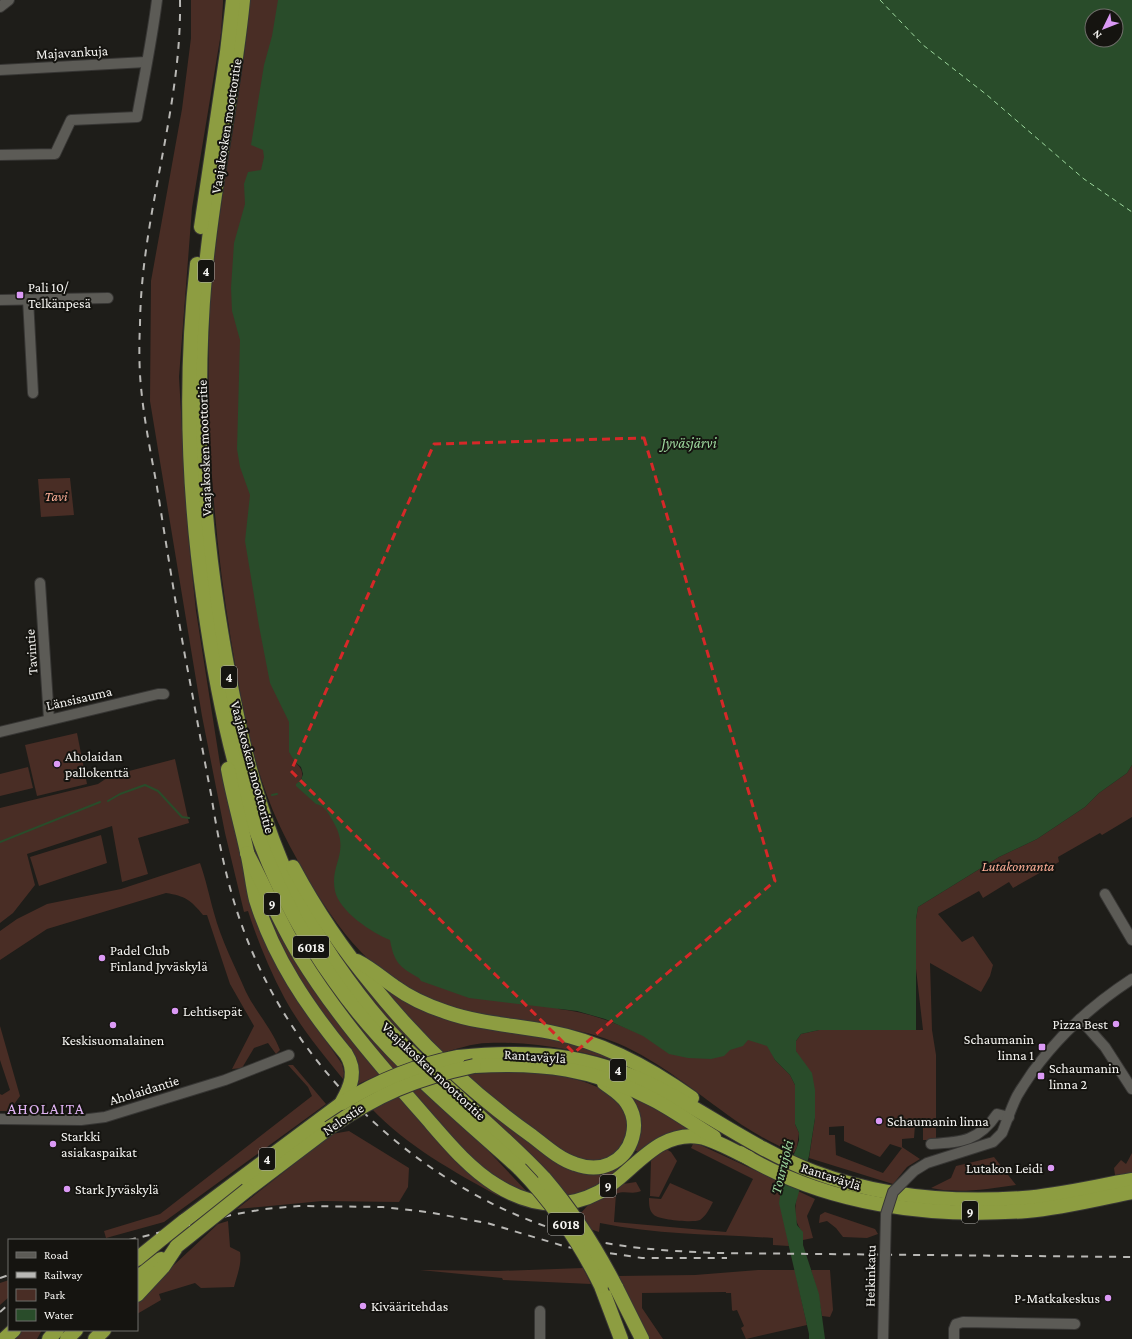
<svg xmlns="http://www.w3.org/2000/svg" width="1132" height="1339" viewBox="0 0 1132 1339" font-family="'Crimson Pro',serif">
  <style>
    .green { fill: #492d25; fill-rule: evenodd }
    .water { fill: #294c2a; fill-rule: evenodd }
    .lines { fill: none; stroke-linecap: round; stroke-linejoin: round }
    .stream { stroke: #294c2a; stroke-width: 2 }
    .ferry { stroke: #9dd79d; stroke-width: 1; stroke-dasharray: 5 4; stroke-linecap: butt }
    .minor-casing { stroke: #373634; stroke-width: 12 }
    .highway-casing { stroke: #373634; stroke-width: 16 }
    .minor { stroke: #5c5b56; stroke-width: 10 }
    .highway { stroke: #8d9d41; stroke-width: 14 }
    .rail { stroke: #b9b8b5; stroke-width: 2; stroke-dasharray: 7 7; stroke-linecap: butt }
    .minor-bridge-casing { stroke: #373634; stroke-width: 12; stroke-linecap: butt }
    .highway-bridge-casing { stroke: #373634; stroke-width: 16; stroke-linecap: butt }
    .minor-bridge { stroke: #5c5b56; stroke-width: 10 }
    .highway-bridge { stroke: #8d9d41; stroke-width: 14 }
    .marked { fill: none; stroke: #d62828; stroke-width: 3; stroke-dasharray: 8 5; stroke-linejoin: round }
    .poi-dot { fill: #db99f5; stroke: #151410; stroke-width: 1.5 }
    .labels { text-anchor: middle; stroke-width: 4; stroke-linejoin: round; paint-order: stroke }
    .shield { fill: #151410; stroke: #b2b1ae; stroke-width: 1 }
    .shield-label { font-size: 13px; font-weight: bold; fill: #f5f4f1 }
    .street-label { font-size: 14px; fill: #f5f4f1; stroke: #151410 }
    .poi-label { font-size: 14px; fill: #f5f4f1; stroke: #151410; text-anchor: start }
    .park-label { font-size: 14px; font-style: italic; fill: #fdae97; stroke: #151410 }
    .water-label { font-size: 15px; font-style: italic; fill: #9dd79d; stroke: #151410 }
    .quarter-label { font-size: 16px; letter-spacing: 1px; fill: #e0b3f3; stroke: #151410 }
  </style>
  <rect width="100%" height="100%" fill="#1e1d19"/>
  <g class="green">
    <path d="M191 0H223V3L221 33 192 208 179 377 188 534 196 611 220 764 251 900 266 940 284 980 342 1064 344 1073 343 1079C322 1053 301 1028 285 999 270 971 258 942 248 911L244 912 225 833 202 716 150 401 151 281 182 109 191 38Z"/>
    <path d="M250 0H344L295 762C301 768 304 772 301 780L559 1009C589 1012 615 1023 643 1035L747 996 775 1060 790 1075 795 1085V1124L799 1133 797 1147 794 1153C776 1145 759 1136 742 1125 704 1099 668 1067 626 1047 573 1022 515 1024 460 1009 431 1001 406 988 381 970 353 948 334 920 315 891 298 861 280 831 268 798 249 748 240 693 231 640 213 530 205 420 210 308 216 205 242 103 250 0Z"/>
    <polygon points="70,478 74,515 41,517 38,479"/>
    <polygon points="77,733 87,784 37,796 25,745"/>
    <polygon points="175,759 189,823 138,838 148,874 122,882 112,826 27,854 35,885 13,913 0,923 0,808 98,784 110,776"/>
    <path d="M1132 765V817L1102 835 1100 833 1058 857 1059 862 1013 888 1009 882 983 898 979 891 938 914 962 942 973 936 993 965 990 976 981 992 930 963 932 1030 936 1055V1140H923V1126L915 1125 914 1138 902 1139V1147L920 1159 907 1167 893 1184 809 1158 815 1118 796 1051V1041L801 1034 819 1030H923L916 969V919L918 907 999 857 1037 839 1085 807 1099 793 1127 773ZM844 1126V1141L880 1157 890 1144 902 1148 883 1173 836 1155 835 1135H829V1127Z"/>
    <polygon points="28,767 33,788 0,796 0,774"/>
    <polygon points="235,787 255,846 480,1142 530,1195 509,1188 467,1158 352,1025 280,914 247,836"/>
    <polygon points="101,835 107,863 39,886 30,857"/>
    <path d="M200 863C206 880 209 895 214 913 221 940 235 966 246 992 256 1012 272 1029 280 1050L276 1054 268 1043 254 1048 242 1068 232 1069 254 1026 230 984 207 915H203C191 900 185 896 166 893L47 929 0 960V931L17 919 47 904 121 889Z"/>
    <polygon points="255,878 383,1073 354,1086 356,1078 277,944"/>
    <polygon points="307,901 432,1055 425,1058 384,1015 336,953"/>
    <path d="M368 970 395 991 570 1040 626 1064C581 1051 535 1041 488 1043 472 1043 455 1050 440 1053Z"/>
    <polygon points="0,1026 20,1096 9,1111 0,1111 0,1094 2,1095 10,1090 0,1060"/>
    <polygon points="288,1065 293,1065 326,1104 164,1222 106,1238 104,1231 160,1214 312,1096 308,1087"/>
    <path d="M506 1071C542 1072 619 1077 629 1121 630 1127 627 1136 627 1142L606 1162 588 1164 556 1149 463 1075Z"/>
    <polygon points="454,1075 566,1165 627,1158 629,1160 605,1184 568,1198 446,1077"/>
    <polygon points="624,1091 696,1131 641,1154 635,1150 639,1130"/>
    <path d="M399 1096 477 1178 500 1197C454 1172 407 1146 371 1108Z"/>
    <polygon points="349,1131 409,1168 408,1187 399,1202 322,1201 237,1209 332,1134"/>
    <path d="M694 1142 782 1183 780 1190 789 1246 773 1245V1238C716 1234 657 1235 600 1223L599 1232 590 1229 581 1213 588 1205 610 1195 623 1184 636 1182 641 1191C633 1195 624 1190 616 1194L614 1222 726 1232 753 1179 691 1148Z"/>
    <polygon points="666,1149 671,1152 677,1161 659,1197 650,1196 651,1161 657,1154"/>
    <polygon points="1132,1153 1132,1173 1115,1175 1114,1168 1121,1160 1126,1164"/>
    <path d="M994 1157 1016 1185C987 1189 959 1194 931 1188L951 1178 956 1166Z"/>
    <path d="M670 1183 713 1202C710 1208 706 1216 700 1220 693 1223 660 1220 654 1215 649 1211 649 1204 649 1198L661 1199Z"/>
    <path d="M798 1191 815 1199 807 1216 813 1238 803 1240C803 1232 801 1231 798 1225 793 1216 796 1201 798 1191Z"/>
    <polygon points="825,1212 875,1229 878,1234 867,1238 843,1237 836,1228 827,1221 819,1223 820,1215"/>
    <path d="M228 1221 230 1247 240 1252C242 1264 237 1275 234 1287L201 1288 195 1283 159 1294 161 1300 137 1314V1301L146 1291 218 1224Z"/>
    <polygon points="583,1268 591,1284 503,1280 502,1278 420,1270 498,1271"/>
    <polygon points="758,1270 795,1270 807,1325 746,1339 741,1328 744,1326 737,1310 733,1311 732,1310 731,1293 726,1293 726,1292 642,1293 642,1308 663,1339 648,1339 617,1276 695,1275"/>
    <polygon points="811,1270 830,1270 833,1310 830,1317 822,1316 818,1294"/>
    <polygon points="9,1280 9,1297 0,1305 0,1283"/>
    <polygon points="20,1330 42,1330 37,1339 16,1339 15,1335"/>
  </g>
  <path class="water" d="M278 0H1132V765L1127 773 1099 793 1085 807 1037 839 999 857 918 907 916 919V1030H819L801 1034 796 1041V1051L812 1073 815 1090V1118L809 1156 795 1206 797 1225 803 1232V1245L819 1294 825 1339H809V1334L779 1203 782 1183 797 1147 799 1140V1133L795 1124V1085L790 1075 775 1060 767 1046 748 1040 743 1046 730 1050 724 1056 711 1059 688 1058 669 1054 643 1036 605 1019 577 1011 469 998 421 981 419 978C399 967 394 962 390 940 372 933 339 911 335 891 329 862 353 852 331 818 328 812 323 805 316 804L296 786V784L301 780 303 774 301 767 295 762 289 752V722L270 683 259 626 245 541 250 495 240 467 237 449 240 340 232 311 231 288 234 243 245 204 244 184 248 172 261 170 264 157 263 150 251 145 264 65 272 36ZM1092 16H1116V40H1092Z"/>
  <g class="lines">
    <g class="stream">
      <polyline points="272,795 277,794"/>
      <polyline points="108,801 120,794 145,785 158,791 182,817 189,818"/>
      <polyline points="0,842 100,802"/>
    </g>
    <polyline class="ferry" points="880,0 923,45 987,95 1084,179 1132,212"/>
    <defs>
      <g id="minor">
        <polyline points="0,7 9,0"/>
        <polyline points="0,70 146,62"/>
        <path d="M0 155 55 154 71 120 137 117C144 78 152 40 157 0"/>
        <polyline points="28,299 33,393"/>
        <polyline points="0,300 108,298"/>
        <polyline points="40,583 49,719"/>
        <polyline points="0,732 158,694 164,694"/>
        <polyline points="1105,894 1132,940"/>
        <polyline points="1080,1019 1105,1047 1132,1089"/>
        <polyline points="0,1119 81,1120 105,1117 225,1080 289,1055"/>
        <path d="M931 1144C962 1142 979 1141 997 1114L1009 1117"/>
        <path d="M914 1171 927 1163 993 1142 1002 1133C1007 1121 1011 1108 1017 1096 1045 1048 1086 1009 1132 979"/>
        <polyline points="540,1339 540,1311"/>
        <polyline points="883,1339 884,1296"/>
        <polyline points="954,1339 954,1329 956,1324 963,1322 1075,1324"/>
      </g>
      <g id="highway">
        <path d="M243 0C234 93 213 184 205 276 195 388 201 502 218 612 237 733 264 858 334 960 354 989 375 1017 399 1041 446 1089 499 1130 545 1179"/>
        <polyline points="201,227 227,52 233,0"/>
        <path d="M197 264C184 376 188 491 204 603 223 740 253 868 335 982 386 1055 455 1110 520 1169"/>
        <path d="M228 769C233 797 241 824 247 852 251 868 252 884 256 900 274 958 308 1008 346 1054"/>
        <path d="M247 853C265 887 280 923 300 956 335 1013 379 1064 423 1114 445 1139 467 1167 496 1185 520 1200 548 1208 576 1201 592 1197 607 1189 619 1178 643 1158 665 1131 700 1137 716 1140 733 1151 749 1158"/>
        <path d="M293 867C316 910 343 950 374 987 419 1043 473 1094 532 1136 545 1146 559 1159 575 1164 586 1168 599 1169 610 1164 633 1153 641 1124 627 1103 621 1094 612 1089 604 1083"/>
        <path d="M357 961C371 968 382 978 395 987 410 998 428 1006 446 1012 480 1024 516 1025 550 1032 603 1042 649 1067 692 1098"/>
        <path d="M458 1057C532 1050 589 1053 658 1088 710 1115 758 1151 814 1172 881 1197 952 1203 1023 1198 1060 1195 1096 1186 1132 1180"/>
        <path d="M474 1066C541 1062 594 1068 654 1100 675 1111 694 1125 714 1137"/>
        <path d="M740 1153C825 1205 930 1218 1027 1211 1062 1208 1098 1199 1132 1192"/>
        <polyline points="247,1190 329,1128"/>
        <polyline points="184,1221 342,1103"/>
        <polyline points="137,1259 164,1237"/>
        <polyline points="137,1278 161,1259"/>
        <polyline points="601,1286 621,1339"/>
        <polyline points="616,1287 642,1339"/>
        <polyline points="137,1295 163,1267 177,1246"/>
        <polyline points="4,1339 14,1330"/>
        <polyline points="49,1339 57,1330"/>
        <polyline points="67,1339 76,1330"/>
        <polyline points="95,1339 104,1330"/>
      </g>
    </defs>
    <use href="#minor" class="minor-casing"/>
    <use href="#highway" class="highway-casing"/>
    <use href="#minor" class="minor"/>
    <use href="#highway" class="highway"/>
    <g class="rail">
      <path d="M180 0C182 109 141 215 140 325 139 345 139 367 141 387 144 420 151 454 157 487 166 543 175 600 185 656 194 702 202 748 211 794 218 838 226 881 241 923 295 1077 432 1201 591 1240 631 1249 673 1251 715 1253L1132 1257"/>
      <polyline points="129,1240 231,1215 265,1209 299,1206 383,1207 427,1212 487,1223 567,1247 642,1258 727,1258"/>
      <polyline points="0,1278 9,1275"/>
      <polyline points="0,1312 9,1304"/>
    </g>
    <defs>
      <polyline id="minor-bridge" points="884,1296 886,1214 893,1192 914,1171"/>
      <g id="highway-bridge">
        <path d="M342 1102C351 1086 357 1071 346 1054"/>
        <path d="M342 1103C378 1081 416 1065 458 1057"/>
        <path d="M329 1128C379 1094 414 1079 474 1066"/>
        <path d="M520 1169C554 1204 580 1243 601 1286"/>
        <path d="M545 1179C574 1213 596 1248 616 1287"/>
        <polyline points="164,1237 184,1221"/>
        <polyline points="177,1246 247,1190"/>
      </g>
    </defs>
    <use href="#minor-bridge" class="minor-bridge-casing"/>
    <use href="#highway-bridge" class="highway-bridge-casing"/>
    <use href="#minor-bridge" class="minor-bridge"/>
    <use href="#highway-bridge" class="highway-bridge"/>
  </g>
  <path class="marked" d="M644 438 775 881 574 1053 291 771 434 444Z"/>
  <g class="poi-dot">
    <rect x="16" y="291" width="8" height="8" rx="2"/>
    <circle cx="57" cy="764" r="4"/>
    <circle cx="102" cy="958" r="4"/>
    <circle cx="175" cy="1011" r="4"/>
    <circle cx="1116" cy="1024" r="4"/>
    <circle cx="113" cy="1025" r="4"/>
    <rect x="1038" y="1043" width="8" height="8" rx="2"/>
    <rect x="1037" y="1072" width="8" height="8" rx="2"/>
    <circle cx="879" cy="1121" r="4"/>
    <circle cx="53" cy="1144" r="4"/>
    <circle cx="1051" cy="1168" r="4"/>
    <circle cx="67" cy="1189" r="4"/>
    <circle cx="1108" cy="1298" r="4"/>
    <circle cx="363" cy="1306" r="4"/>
  </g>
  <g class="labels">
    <g class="shield">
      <rect x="198" y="260" width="16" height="22" rx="3"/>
      <rect x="221" y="666" width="16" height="22" rx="3"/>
      <rect x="264" y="893" width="16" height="22" rx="3"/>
      <rect x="293" y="936" width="36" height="22" rx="3"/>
      <rect x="610" y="1059" width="16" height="22" rx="3"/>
      <rect x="259" y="1148" width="16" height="22" rx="3"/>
      <rect x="600" y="1175" width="16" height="22" rx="3"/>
      <rect x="962" y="1201" width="16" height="22" rx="3"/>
      <rect x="548" y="1213" width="36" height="22" rx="3"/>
    </g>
    <g class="shield-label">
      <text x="206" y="276">4</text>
      <text x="229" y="682">4</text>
      <text x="272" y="909">9</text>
      <text x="311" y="952">6018</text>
      <text x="618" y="1075">4</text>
      <text x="267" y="1164">4</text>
      <text x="608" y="1191">9</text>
      <text x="970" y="1217">9</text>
      <text x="566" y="1229">6018</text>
    </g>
    <g class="street-label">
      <text transform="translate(72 52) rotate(-3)" y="5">Majavankuja</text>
      <text transform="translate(226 126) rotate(-81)" y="5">Vaajakosken moottoritie</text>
      <text transform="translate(204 448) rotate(-92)" y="5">Vaajakosken moottoritie</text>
      <text transform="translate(31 652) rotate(-94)" y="5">Tavintie</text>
      <text transform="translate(79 698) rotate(-13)" y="5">Länsisauma</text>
      <text transform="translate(253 767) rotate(75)" y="5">Vaajakosken moottoritie</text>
      <text transform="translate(535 1056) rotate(4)" y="5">Rantaväylä</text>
      <text transform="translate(434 1071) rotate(43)" y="5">Vaajakosken moottoritie</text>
      <text transform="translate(144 1090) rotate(-17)" y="5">Aholaidantie</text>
      <text transform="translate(343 1119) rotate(-34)" y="5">Nelostie</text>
      <text transform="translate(831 1176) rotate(18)" y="5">Rantaväylä</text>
      <text transform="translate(870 1276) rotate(-89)" y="5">Heikinkatu</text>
    </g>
    <g class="poi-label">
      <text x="28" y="292">Pali 10/<tspan x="28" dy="16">Telkänpesä</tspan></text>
      <text x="65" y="761">Aholaidan<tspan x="65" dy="16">pallokenttä</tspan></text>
      <text x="110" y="955">Padel Club<tspan x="110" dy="16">Finland Jyväskylä</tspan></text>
      <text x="183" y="1016">Lehtisepät</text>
      <text x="1108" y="1029" text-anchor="end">Pizza Best</text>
      <text x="1034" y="1044" text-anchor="end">Schaumanin<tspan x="1034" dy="16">linna 1</tspan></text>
      <text x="113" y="1045" text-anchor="middle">Keskisuomalainen</text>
      <text x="1049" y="1073">Schaumanin<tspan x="1049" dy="16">linna 2</tspan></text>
      <text x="887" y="1126">Schaumanin linna</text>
      <text x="61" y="1141">Starkki<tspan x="61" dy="16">asiakaspaikat</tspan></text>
      <text x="1043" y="1173" text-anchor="end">Lutakon Leidi</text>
      <text x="75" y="1194">Stark Jyväskylä</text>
      <text x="1100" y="1303" text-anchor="end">P-Matkakeskus</text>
      <text x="371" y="1311">Kivääritehdas</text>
    </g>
    <g class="park-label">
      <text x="56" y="501">Tavi</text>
      <text x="1018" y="871">Lutakonranta</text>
    </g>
    <g class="water-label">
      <text x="689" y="448">Jyväsjärvi</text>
      <text transform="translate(782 1167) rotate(-76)" y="5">Tourujoki</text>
    </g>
    <g class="quarter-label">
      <text x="46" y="1114">AHOLAITA</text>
    </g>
  </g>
  <rect x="8" y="1239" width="130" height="92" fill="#151410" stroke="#6f6e6a"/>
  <rect x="16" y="1252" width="20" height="6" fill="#5c5b56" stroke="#6f6e6a"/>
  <text x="44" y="1259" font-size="12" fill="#f5f4f1">Road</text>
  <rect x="16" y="1272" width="20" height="6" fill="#b9b8b5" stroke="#6f6e6a"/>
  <text x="44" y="1279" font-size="12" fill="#f5f4f1">Railway</text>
  <rect x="16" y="1289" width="20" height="12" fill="#492d25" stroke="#6f6e6a"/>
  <text x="44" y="1299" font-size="12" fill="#f5f4f1">Park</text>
  <rect x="16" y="1309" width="20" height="12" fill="#294c2a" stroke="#6f6e6a"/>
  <text x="44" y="1319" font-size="12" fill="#f5f4f1">Water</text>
  <g transform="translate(1104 28) rotate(227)"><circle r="19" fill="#151410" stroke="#6f6e6a"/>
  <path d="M0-3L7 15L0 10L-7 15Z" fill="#db99f5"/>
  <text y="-6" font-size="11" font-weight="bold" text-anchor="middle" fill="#f5f4f1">N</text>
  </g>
</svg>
